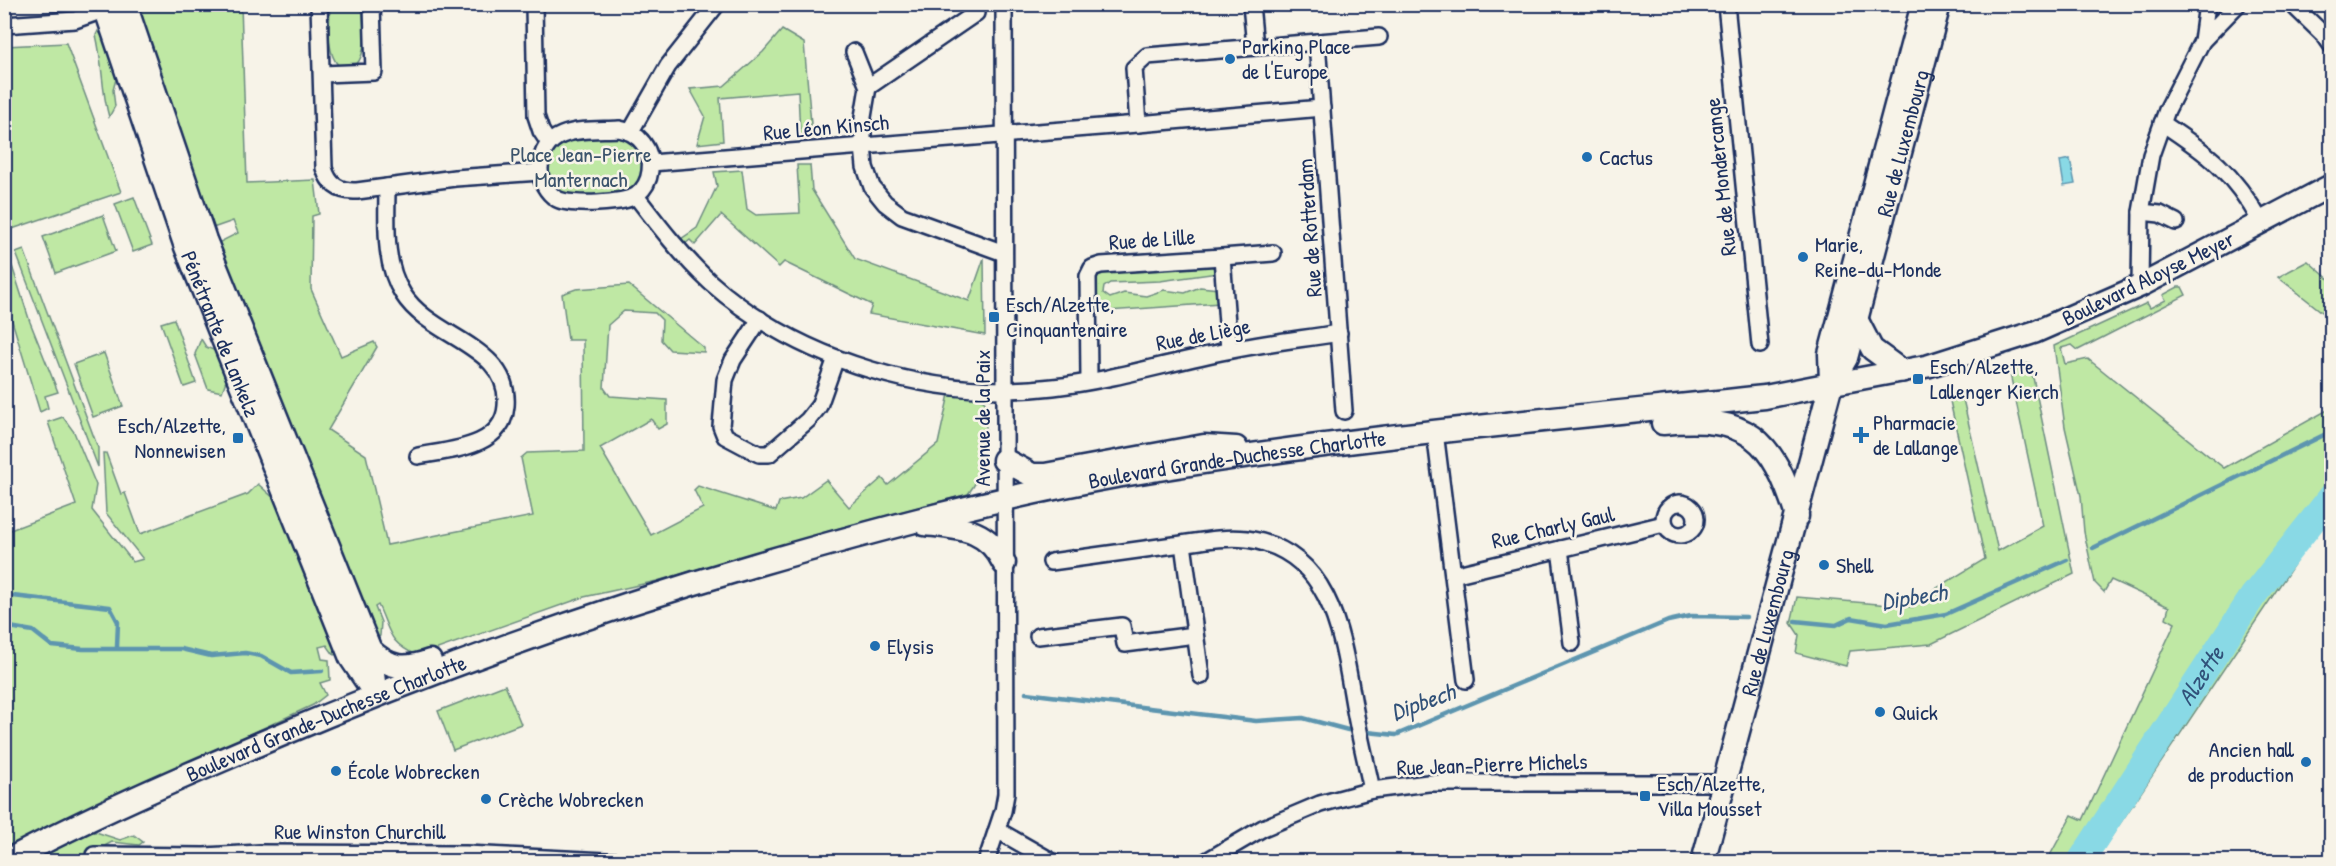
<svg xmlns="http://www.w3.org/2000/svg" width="2336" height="866" viewBox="0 0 2336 866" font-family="'Patrick Hand',sans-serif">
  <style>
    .green { fill: #bfe8a4; stroke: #6d8c81; stroke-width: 1.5 }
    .water { fill: #89d9e5; stroke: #5d95af; stroke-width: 1.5 }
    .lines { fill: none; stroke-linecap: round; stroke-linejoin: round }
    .stream { stroke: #5d95af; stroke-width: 4.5 }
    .river { stroke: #89d9e5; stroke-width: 27 }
    .street-casing { stroke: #1b2f5e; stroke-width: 20 }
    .secondary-casing { stroke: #1b2f5e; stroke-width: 26 }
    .primary-casing { stroke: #1b2f5e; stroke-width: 27 }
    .street { stroke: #f7f3e8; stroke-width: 15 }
    .secondary { stroke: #f7f3e8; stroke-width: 21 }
    .primary { stroke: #f7f3e8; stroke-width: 22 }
    .poi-dot { fill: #1f6fb2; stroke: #f7f3e8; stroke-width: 2 }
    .labels { text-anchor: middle; stroke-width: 5; stroke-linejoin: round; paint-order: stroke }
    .poi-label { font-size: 22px; fill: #1b2f5e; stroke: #f7f3e8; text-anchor: start }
    .street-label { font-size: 22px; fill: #1b2f5e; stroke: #f7f3e8 }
    .park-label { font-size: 22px; fill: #3c546c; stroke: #f7f3e8 }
    .water-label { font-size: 24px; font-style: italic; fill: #315179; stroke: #f7f3e8 }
  </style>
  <rect width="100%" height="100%" fill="#f7f3e8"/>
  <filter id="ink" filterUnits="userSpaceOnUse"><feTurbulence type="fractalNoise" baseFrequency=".0167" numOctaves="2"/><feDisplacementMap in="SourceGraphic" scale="12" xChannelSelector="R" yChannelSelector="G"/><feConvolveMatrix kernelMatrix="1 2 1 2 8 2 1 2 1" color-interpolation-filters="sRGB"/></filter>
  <g filter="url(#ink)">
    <g class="green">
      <path d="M133 5H241L247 183 315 180 319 214 312 216 311 289 341 356 374 342 377 347 328 430 366 455 387 545 533 516 521 458 527 453 584 451 583 340H568L562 294 576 289 629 285 704 348V352L670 350 661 340 662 320 655 313 624 311 608 325 604 388 610 396 667 400V424L658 429 651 419 600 448 651 535 703 508 694 490 698 486 776 511 779 502 801 498 826 480 849 507 882 478 888 485 938 444 949 394 980 397 986 404C985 438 990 466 968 494L840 528 657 581 584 597 418 656C387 642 391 632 378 605L375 607 381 622 380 636 374 641 216 244 238 233 233 221 210 229Z"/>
      <path d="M330 5H362C363 23 369 51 356 65L339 66C325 52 330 24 330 5Z"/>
      <polygon points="782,30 804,43 812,135 800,136 798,91 720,98 723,141 697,144 705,116 690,89 724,86 763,52"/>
      <path d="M98 31 111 47 118 72 113 90 115 106 109 117C101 90 103 62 96 35Z"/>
      <polygon points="66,43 121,192 12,229 4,208 5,46"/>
      <polygon points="631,131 651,163 636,196 556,198 541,157 557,136"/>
      <polygon points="797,165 810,165 812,190 855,259 969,301 984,258 985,335 869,314 872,305 784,262 779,267 721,215 695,245 690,240 685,244 681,239 697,228 717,186 714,172 742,170 747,209 756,215 800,213"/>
      <polygon points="134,197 152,245 133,252 115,204"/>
      <polygon points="103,215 116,251 56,273 43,237"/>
      <polygon points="24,250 98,448 98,467 16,253"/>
      <polygon points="2308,261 2331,281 2331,319 2278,277"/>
      <polygon points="1211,265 1218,273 1160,281 1110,283 1104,287 1103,293 1110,298 1124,293 1146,296 1164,290 1185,293 1200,287 1219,289 1220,303 1094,312 1096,277 1102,271"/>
      <polygon points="12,266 30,322 58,392 45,396 48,408 40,412 5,298 5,267"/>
      <polygon points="2178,287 2182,287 2186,295 2078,350 2072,345 2061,348 2065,364 2088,359 2224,468 2331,408 2331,509 2095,861 2047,861 2072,815 2083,820 2175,623 2166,618 2169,607 2111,580 2104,592 2095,583 2084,532 2081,496 2065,427 2054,346 2147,303 2150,308 2166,300 2163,295"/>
      <polygon points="174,319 196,383 184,387 161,323"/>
      <polygon points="201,339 206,347 218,352 228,375 222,392 208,389 195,354"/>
      <polygon points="104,353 123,406 93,417 74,364"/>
      <polygon points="2030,363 2074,574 1931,644 1850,651 1846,666 1796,653 1799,635 1791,623 1797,597 1913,607 1927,594 1985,559 1950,401 1963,399 1998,551 2043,526 2009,369"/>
      <polygon points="63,417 74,432 96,485 92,510 133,562 143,559 106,513 103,453 106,453 121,494 125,493 140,534 248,494 258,484 277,501 341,653 334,655 327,645 319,647 322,659 329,660 330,680 320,683 326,695 313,705 5,848 5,532 76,505 48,422"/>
      <polygon points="505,685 521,724 453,750 438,711"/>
      <polygon points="91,832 96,832 120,840 134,835 143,842 139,845 112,842 81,858 82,861 31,862"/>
    </g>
    <polygon class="water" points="2070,159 2075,184 2064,186 2060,161"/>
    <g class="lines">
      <g class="stream">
        <polyline points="2093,548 2332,431"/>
        <polyline points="4,595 110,607 118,622 117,647"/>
        <polyline points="1795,621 1836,625 1851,618 1887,624 1946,614 2067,560"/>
        <polyline points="4,626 33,631 52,646 83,649 181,649 211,656 245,653 261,656 291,673 322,671"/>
        <polyline points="1026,693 1256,721 1303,718 1348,730 1396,735 1668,621 1691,616 1746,617"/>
      </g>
      <path class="river" id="s1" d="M2080 862 2253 596 2332 496"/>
      <defs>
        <g id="street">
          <path d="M319 4 324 168C329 185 339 192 357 191L455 178 540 172"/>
          <polyline points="534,4 536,116 541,131 549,143"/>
          <polyline points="1251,4 1255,47"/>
          <polyline points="1726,4 1760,345"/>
          <polyline points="2292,4 2325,36 2332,46"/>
          <polyline points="4,25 75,20 106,9"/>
          <polyline points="2202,41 2207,4"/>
          <polyline points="1317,42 1344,411"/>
          <polyline points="854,52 868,87 863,117 863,146 865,167 872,187 885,203 902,216 1004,253"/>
          <polyline points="322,74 374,72 372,4"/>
          <polyline points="868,87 976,13 976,4"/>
          <polyline points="1322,108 1138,124 1134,68 1147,56 1379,37"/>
          <path d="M2162 123C2209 154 2233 172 2261 222"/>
          <path d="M619 129C639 132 653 150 650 171 649 180 644 189 637 195 625 204 570 206 557 199 547 193 539 179 540 168 543 124 587 131 619 129Z"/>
          <polyline points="631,131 668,66 717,4"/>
          <polyline points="651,163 1138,124"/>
          <path d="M387 187C387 222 383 263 403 294 431 339 511 345 506 406 503 448 449 450 418 456"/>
          <path d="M636 196C659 226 682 256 710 282 800 362 934 401 1053 387 1109 381 1171 362 1227 351 1264 343 1302 339 1339 333"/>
          <polyline points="2141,212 2160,214 2176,222"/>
          <polyline points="1222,257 1273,253"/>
          <polyline points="2140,286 2141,212 2151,155 2167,110 2202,41 2238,4"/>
          <polyline points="760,319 733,360 725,380 721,426 725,436 759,454 769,454 808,420 819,406 836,358"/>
          <polyline points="1089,380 1088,276 1092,268 1101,265 1222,257 1229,350"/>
          <polyline points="1435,432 1466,680"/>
          <circle cx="1680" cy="519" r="16"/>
          <polyline points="1183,544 1201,676"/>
          <polyline points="1560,549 1572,643"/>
          <path d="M1051 562C1092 556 1133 551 1174 545 1197 542 1223 536 1247 539 1332 551 1342 636 1354 705 1359 734 1366 762 1372 790"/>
          <polyline points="1453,575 1664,524"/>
          <polyline points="1038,636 1122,626 1125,644 1195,635"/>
          <polyline points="997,830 1053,862"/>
          <polyline points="94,855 204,856 260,853 466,854 626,862"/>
          <polyline points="986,862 1003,811 1006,794 1004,4"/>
          <polyline points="1205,862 1263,828 1320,804 1372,790 1428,783 1724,783"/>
        </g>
        <g id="secondary">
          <polyline points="1856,318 1872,349 1902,371"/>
          <polyline points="1831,384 1928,366 2035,332 2140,286 2332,185"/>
        </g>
        <g id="primary">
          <path id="s2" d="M104 4 186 247 351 658 376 695"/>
          <polyline points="125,4 205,240 370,650 375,690"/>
          <polyline points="1831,381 1830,354 1923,4"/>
          <path d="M1663 423C1748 415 1772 437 1797 516"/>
          <polyline points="1004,460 1032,475 1045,475 1204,446 1236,448"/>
          <path d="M925 524C960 528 987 528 1004 563"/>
          <path d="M370 650C390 669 405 670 430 661"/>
          <path id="s3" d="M5 862C89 817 177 779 264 742 425 673 589 613 758 564 876 530 995 498 1116 476 1330 439 1548 420 1765 397L1831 384"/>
          <path id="s4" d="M1703 862 1831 384 1846 358 1939 4"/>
        </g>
      </defs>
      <use href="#street" class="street-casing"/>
      <use href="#secondary" class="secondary-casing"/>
      <use href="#primary" class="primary-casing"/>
      <use href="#street" class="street"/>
      <use href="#secondary" class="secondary"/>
      <use href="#primary" class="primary"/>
    </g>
  </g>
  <g class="poi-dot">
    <circle cx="1230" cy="59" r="6"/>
    <circle cx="1587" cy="157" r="6"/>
    <circle cx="1803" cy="257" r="6"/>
    <rect x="988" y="311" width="12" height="12" rx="3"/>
    <rect x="1912" y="373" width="12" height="12" rx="3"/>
    <path d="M1858 426h6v6h6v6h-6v6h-6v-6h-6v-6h6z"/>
    <rect x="232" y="432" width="12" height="12" rx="3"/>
    <circle cx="1824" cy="565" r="6"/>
    <circle cx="875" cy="646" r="6"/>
    <circle cx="1880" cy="712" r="6"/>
    <circle cx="2306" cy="762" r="6"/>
    <circle cx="336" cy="771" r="6"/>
    <rect x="1639" y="790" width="12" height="12" rx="3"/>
    <circle cx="486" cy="799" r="6"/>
  </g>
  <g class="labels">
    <g class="poi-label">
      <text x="1242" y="54">Parking Place<tspan x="1242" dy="25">de l'Europe</tspan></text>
      <text x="1599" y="165">Cactus</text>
      <text x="1815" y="252">Marie,<tspan x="1815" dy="25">Reine-du-Monde</tspan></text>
      <text x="1006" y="312">Esch/Alzette,<tspan x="1006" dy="25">Cinquantenaire</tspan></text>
      <text x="1930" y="374">Esch/Alzette,<tspan x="1930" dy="25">Lallenger Kierch</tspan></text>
      <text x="1873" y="430">Pharmacie<tspan x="1873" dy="25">de Lallange</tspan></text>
      <text x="226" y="433" text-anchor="end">Esch/Alzette,<tspan x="226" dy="25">Nonnewisen</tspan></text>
      <text x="1836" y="573">Shell</text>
      <text x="887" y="654">Elysis</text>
      <text x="1892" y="720">Quick</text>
      <text x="2294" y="757" text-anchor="end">Ancien hall<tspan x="2294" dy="25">de production</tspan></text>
      <text x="348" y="779">École Wobrecken</text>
      <text x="1657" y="791">Esch/Alzette,<tspan x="1657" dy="25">Villa Mousset</tspan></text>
      <text x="498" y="807">Crèche Wobrecken</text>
    </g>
    <g class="street-label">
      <text transform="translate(826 127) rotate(-5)" y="8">Rue Léon Kinsch</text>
      <text dy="8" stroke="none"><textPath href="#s4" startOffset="747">Rue de Luxembourg</textPath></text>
      <text transform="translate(1720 177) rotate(-96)" y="8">Rue de Mondercange</text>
      <text transform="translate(1309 228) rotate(-94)" y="8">Rue de Rotterdam</text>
      <text transform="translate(1152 239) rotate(-4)" y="8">Rue de Lille</text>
      <text transform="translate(2148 278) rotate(-26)" y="8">Boulevard Aloyse Meyer</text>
      <text dy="8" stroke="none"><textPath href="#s2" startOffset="350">Pénétrante de Lankelz</textPath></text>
      <text transform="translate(1203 334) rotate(-11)" y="8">Rue de Liège</text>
      <text transform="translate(982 418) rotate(-90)" y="8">Avenue de la Paix</text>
      <text dy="8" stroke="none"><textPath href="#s3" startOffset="1302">Boulevard Grande-Duchesse Charlotte</textPath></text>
      <text transform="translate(1553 527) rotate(-13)" y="8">Rue Charly Gaul</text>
      <text dy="8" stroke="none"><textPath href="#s4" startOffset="248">Rue de Luxembourg</textPath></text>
      <text dy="8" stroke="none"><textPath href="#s3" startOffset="352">Boulevard Grande-Duchesse Charlotte</textPath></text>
      <text transform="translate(1492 764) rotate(-2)" y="8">Rue Jean-Pierre Michels</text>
      <text x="360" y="839">Rue Winston Churchill</text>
    </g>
    <g class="park-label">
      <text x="581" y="162">Place Jean-Pierre<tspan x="581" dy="25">Manternach</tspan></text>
    </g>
    <g class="water-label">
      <text transform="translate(1914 597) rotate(-9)" y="8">Dipbech</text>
      <text dy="8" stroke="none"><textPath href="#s1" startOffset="222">Alzette</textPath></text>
      <text transform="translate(1423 702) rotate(-20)" y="8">Dipbech</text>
    </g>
  </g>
  <rect width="2336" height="866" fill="none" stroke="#f7f3e8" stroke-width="24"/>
  <rect x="12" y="12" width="2312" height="842" fill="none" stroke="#1b2f5e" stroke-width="2" filter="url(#ink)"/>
</svg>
